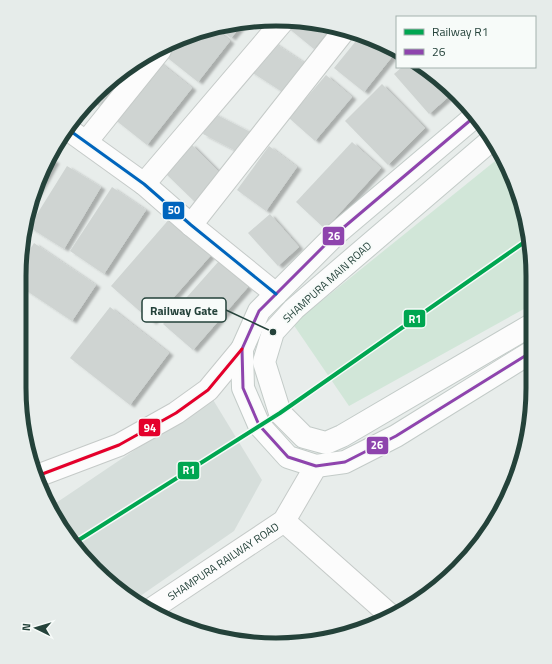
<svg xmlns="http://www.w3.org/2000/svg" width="552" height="664" viewBox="0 0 552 664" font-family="'Titillium Web',sans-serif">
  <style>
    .built { fill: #d6dedb }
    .green { fill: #d1e6d8 }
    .building { fill: #cfd4d2; filter: url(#shadow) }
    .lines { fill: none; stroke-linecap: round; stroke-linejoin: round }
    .street-casing { stroke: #c5cac8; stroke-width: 24 }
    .secondary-casing { stroke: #c3cbc8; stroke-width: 24 }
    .street { stroke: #fcfcfc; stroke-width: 22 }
    .secondary { stroke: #fcfcfc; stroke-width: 22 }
    .bus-1-casing { stroke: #f7fbf9; stroke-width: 6 }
    .bus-2-casing { stroke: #f7fbf9; stroke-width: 6 }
    .bus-3-casing { stroke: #f7fbf9; stroke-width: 6 }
    .bus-1 { stroke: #8e44ad; stroke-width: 3 }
    .bus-2 { stroke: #0065bd; stroke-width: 3 }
    .bus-3 { stroke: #e4002b; stroke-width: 3 }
    .rail-1-casing { stroke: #f7fbf9; stroke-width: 7 }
    .rail-1 { stroke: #00a651; stroke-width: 4 }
    .labels { text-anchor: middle; stroke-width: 4; stroke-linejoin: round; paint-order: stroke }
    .street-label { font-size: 11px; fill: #24423a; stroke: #f7fbf9 }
    .rim { fill: none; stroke: #24423a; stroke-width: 5 }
    .leader { fill: none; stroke: #24423a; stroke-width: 1.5 }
    .callout-dot { fill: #24423a; stroke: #f7fbf9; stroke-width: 1.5 }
    .callout { fill: #f7fbf9; stroke: #24423a; stroke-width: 1.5 }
    .callout-label { font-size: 12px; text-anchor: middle; font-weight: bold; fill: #24423a }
    .line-badge { stroke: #f7fbf9; stroke-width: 1.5 }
    .badge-label { font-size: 11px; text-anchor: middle; font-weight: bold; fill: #fff }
  </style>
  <defs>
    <filter id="shadow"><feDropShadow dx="4.5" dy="2.5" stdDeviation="1" flood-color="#0004"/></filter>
  </defs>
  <rect width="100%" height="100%" fill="#e8edeb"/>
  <polygon class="built" points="212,398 262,480 234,531 133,601 94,570 53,516 50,507"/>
  <polygon class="green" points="500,157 513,177 533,276 533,304 349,406 293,324"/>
  <g class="building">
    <polygon points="291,22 329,30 314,49 287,27"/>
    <polygon points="241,26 231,38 221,30 224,29"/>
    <polygon points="218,31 230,41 198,82 164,55 178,39"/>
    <polygon points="360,36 374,38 395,53 364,92 334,68"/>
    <polygon points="270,40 306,64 287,95 250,71"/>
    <polygon points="158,61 192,88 147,145 113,118"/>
    <polygon points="402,67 417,67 454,92 429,114 394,74"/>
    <polygon points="326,75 352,97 315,141 289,118"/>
    <polygon points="122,76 99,106 91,99 94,94"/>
    <polygon points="382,84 425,128 388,165 345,121"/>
    <polygon points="213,113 256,135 246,156 203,134"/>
    <polygon points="352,142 381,168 325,229 296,202"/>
    <polygon points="191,144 224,177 198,205 164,172"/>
    <polygon points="269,146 297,167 266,211 237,190"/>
    <polygon points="49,158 55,161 36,195 45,163"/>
    <polygon points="67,166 101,187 64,249 29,227"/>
    <polygon points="112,187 146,210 104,274 70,251"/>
    <polygon points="270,214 299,247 278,266 248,233"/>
    <polygon points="171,217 212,254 152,322 111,286"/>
    <polygon points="34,243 96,285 72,321 21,287 21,263"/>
    <polygon points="219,261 248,287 193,350 163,324"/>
    <polygon points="110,307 169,353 130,405 70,358"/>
  </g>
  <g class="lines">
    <defs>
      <g id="street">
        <polyline points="69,130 144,184 191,225 276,294"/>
        <polyline points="86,142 160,50"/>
        <polyline points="144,184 283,21"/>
        <polyline points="191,225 343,32"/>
        <polyline points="37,476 119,445 176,413 208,390 242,349"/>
        <polyline points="284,521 391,616"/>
        <path id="s1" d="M150 610 284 521 316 466"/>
      </g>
      <g id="secondary">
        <polyline points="473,118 337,233 259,311 242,349 243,388 259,425 288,457 316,466 345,462 396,436 533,351"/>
        <polyline points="489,142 294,309 273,332 264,362 280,413 304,437 326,443 342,436 533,324"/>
      </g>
    </defs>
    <use href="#street" class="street-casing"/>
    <use href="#secondary" class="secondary-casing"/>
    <use href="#street" class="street"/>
    <use href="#secondary" class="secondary"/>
    <defs>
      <polyline id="bus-1" points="473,118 337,233 259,311 242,349 243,388 259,425 288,457 316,466 345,462 396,436 533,351"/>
      <polyline id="bus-2" points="69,130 144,184 191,225 276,294"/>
      <polyline id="bus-3" points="37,476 119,445 176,413 208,390 242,349"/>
    </defs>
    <use href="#bus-1" class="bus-1-casing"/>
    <use href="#bus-2" class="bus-2-casing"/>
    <use href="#bus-3" class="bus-3-casing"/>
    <use href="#bus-1" class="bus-1"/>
    <use href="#bus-2" class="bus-2"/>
    <use href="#bus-3" class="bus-3"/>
    <defs>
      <polyline id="rail-1" points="74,543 280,413 526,241"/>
    </defs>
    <use href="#rail-1" class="rail-1-casing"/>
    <use href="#rail-1" class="rail-1"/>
  </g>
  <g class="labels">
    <g class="street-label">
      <text transform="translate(327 282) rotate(-42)" y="4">SHAMPURA MAIN ROAD</text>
      <text dy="4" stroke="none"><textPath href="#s1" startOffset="88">SHAMPURA RAILWAY ROAD</textPath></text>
    </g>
  </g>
  <path d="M0 0H552V664H0ZM276 26H276A250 250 0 0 1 526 276V388A250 250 0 0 1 276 638H276A250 250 0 0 1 26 388V276A250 250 0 0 1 276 26Z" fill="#e6ecea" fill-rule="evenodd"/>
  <path class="rim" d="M276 26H276A250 250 0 0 1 526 276V388A250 250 0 0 1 276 638H276A250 250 0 0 1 26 388V276A250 250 0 0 1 276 26Z"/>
  <path class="leader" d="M273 332L226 310"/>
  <circle class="callout-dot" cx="273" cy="332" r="4"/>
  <rect class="callout" x="142" y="298" width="84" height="24" rx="4"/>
  <g class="callout-label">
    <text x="184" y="315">Railway Gate</text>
  </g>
  <g class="line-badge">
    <rect x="162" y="201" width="23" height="19" rx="4" fill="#0065bd"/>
    <rect x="322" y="226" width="23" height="20" rx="4" fill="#8e44ad"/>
    <rect x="403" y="309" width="23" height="19" rx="4" fill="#00a651"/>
    <rect x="138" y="418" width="23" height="19" rx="4" fill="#e4002b"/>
    <rect x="366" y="436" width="23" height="19" rx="4" fill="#8e44ad"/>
    <rect x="177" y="461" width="23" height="19" rx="4" fill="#00a651"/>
  </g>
  <g class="badge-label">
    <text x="174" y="214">50</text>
    <text x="334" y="240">26</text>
    <text x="415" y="323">R1</text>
    <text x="150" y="432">94</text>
    <text x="377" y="449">26</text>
    <text x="189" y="474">R1</text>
  </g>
  <rect x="396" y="16" width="140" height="52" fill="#f7fbf9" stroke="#a3b1ad"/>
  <rect x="404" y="29" width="20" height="6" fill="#00a651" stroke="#a3b1ad"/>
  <text x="432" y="36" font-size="12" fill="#24423a">Railway R1</text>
  <rect x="404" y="49" width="20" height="6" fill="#8e44ad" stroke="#a3b1ad"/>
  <text x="432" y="56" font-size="12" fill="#24423a">26</text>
  <g transform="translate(36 628) rotate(275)" stroke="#f7fbf9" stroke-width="3" paint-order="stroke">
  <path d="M0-3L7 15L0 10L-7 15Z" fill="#24423a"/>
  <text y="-6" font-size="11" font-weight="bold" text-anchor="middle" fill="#24423a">N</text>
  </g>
</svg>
